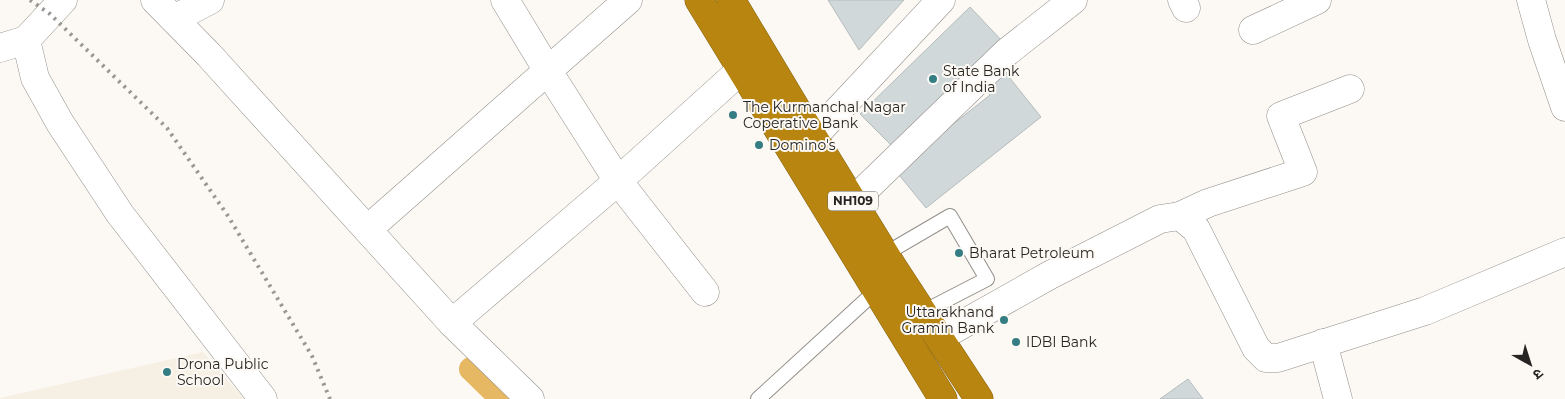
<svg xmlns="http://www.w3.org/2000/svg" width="1565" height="399" viewBox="0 0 1565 399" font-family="Montserrat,'Noto Sans Devanagari',sans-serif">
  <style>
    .built { fill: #f6efe3 }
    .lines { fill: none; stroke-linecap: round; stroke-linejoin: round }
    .canal { stroke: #e6b864; stroke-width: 24 }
    .building { fill: #d1d8d9; stroke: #b5bcbd }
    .lane-casing { stroke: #928f8a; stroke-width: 16 }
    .street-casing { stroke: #928f8a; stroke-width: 29 }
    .secondary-casing { stroke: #928f8a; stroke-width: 29 }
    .highway-casing { stroke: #856417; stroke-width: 29 }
    .lane { stroke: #fff; stroke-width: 14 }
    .street { stroke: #fff; stroke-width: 28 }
    .secondary { stroke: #fff; stroke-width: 28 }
    .highway { stroke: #b88610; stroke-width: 28 }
    .rail { stroke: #999793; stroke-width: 4; stroke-dasharray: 2.5 5; stroke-linecap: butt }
    .poi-dot { fill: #347d83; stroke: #fcf9f4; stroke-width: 2 }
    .labels { text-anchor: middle; stroke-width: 4; stroke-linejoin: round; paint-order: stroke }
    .shield { fill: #fcf9f4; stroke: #666562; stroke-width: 1 }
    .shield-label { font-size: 12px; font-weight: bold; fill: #262523 }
    .poi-label { font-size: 14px; fill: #262523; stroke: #fcf9f4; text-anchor: start }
  </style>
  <rect width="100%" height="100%" fill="#fcf9f4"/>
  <polygon class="built" points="203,352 244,399 0,399 0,398"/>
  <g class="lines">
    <polyline class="canal" points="471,369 502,399"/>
  </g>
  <g class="building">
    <polygon points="828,0 904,0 859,50"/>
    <polygon points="970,7 1006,45 897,151 860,114"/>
    <polygon points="1005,72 1041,117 926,208 895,170 990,95 985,88"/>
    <polygon points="1188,379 1203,399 1160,399"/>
  </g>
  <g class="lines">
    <defs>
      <g id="lane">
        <polyline points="885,254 950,216 987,279 923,312"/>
        <polyline points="758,399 877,290"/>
      </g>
      <g id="street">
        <polyline points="63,0 26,40 35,78 60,123 120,214 263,399"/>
        <polyline points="505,0 548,71 618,181 705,292"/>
        <polyline points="1182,0 1186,8"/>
        <polyline points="1531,0 1542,40 1565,107"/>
        <polyline points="174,19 210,0"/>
        <polyline points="1253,30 1317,0"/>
        <polyline points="0,48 26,40"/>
        <polyline points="853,201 1007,52 1073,0"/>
        <polyline points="1180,216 1208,203 1303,172 1281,116 1350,89"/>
        <polyline points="368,229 628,0"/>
        <polyline points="452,323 618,181 742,69"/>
        <polyline points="940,337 1050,275 1160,219 1180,216 1196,229 1256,348 1266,358 1278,358 1425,311 1565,252"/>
        <polyline points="1323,343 1338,399"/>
      </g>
      <g id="secondary">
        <polyline points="155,0 209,55 452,323 530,399"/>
        <polyline points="813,137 941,0"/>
      </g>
      <g id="highway">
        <polyline points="699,0 943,399"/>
        <polyline points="731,0 813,137 894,269 979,399"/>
      </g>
    </defs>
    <use href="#lane" class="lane-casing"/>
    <use href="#street" class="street-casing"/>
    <use href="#secondary" class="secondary-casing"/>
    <use href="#highway" class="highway-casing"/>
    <use href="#lane" class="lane"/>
    <use href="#street" class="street"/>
    <use href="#secondary" class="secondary"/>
    <use href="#highway" class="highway"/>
    <polyline class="rail" points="30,0 50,14 167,128 228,216 312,356 330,399"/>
  </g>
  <g class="poi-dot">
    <circle cx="933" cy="79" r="5"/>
    <circle cx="733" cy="115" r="5"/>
    <circle cx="759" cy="145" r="5"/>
    <circle cx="959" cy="253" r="5"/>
    <circle cx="1004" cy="320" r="5"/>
    <circle cx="1016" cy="342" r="5"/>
    <circle cx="167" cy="372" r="5"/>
  </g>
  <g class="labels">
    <rect class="shield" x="828" y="191.5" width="50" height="19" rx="4"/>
    <g class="shield-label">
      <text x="853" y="205">NH109</text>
    </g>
    <g class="poi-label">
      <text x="943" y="76">State Bank<tspan x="943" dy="16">of India</tspan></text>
      <text x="743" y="112">The Kurmanchal Nagar<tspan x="743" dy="16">Coperative Bank</tspan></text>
      <text x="769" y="150">Domino's</text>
      <text x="969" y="258">Bharat Petroleum</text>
      <text x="994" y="317" text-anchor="end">Uttarakhand<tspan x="994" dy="16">Gramin Bank</tspan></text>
      <text x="1026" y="347">IDBI Bank</text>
      <text x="177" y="369">Drona Public<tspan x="177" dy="16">School</tspan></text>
    </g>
  </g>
  <g transform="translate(1530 364) rotate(141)" stroke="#fcf9f4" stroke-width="4" paint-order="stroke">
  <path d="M0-4L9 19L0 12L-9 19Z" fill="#262523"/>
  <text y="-8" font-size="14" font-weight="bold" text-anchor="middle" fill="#262523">उ</text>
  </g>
</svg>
